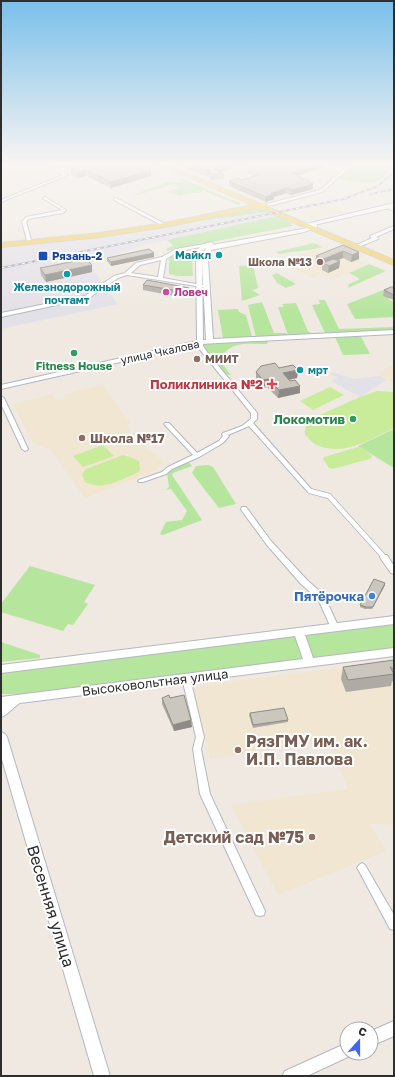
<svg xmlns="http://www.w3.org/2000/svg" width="395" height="1077" viewBox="0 0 395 1077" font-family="'Golos Text',sans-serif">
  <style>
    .industrial { fill: #e3e1e8 }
    .education { fill: #f0e6d1 }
    .green { fill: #b6e59e }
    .pitch { fill: #c9ec9a }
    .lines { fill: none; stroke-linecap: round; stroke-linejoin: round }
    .pedestrian-casing { stroke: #b4b7c1; stroke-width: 6 }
    .minor-casing { stroke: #b4b7c1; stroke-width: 2 }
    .tertiary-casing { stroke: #b4b7c1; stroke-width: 2 }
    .secondary-casing { stroke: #b4b7c1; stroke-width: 2 }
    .primary-casing { stroke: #c9c9c9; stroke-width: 2 }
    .pedestrian { stroke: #fff; stroke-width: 4.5 }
    .minor { fill: #fff; fill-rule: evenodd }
    .tertiary { fill: #fff; fill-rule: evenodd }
    .secondary { fill: #fff; fill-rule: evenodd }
    .primary { fill: #f2d163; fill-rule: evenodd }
    .rail-casing { stroke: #a3a6b8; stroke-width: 2 }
    .rail { stroke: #fff; stroke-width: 1; stroke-dasharray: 3.5; stroke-linecap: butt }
    .wall { fill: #afaba4 }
    .shaded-wall { fill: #8e8b86 }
    .building { fill: #cbc7bf; stroke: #8e8b86 }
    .culture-dot { fill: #0f9aa8; stroke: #fff; stroke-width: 1.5 }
    .transit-dot { fill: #1a4fb4; stroke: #fff; stroke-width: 1.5 }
    .education-dot { fill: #8d6e63; stroke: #fff; stroke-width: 1.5 }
    .hotel-dot { fill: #d1479c; stroke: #fff; stroke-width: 1.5 }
    .leisure-dot { fill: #2e9e5b; stroke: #fff; stroke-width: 1.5 }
    .health-dot { fill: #e0444e; stroke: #fff; stroke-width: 1.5 }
    .shop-dot { fill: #3f7fe0; stroke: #fff; stroke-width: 1.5 }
    .labels { text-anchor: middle; stroke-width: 4; stroke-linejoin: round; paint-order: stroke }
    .far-culture-label { font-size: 11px; font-weight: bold; fill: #0d838f; stroke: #fff; text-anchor: end }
    .far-transit-label { font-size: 11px; font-weight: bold; fill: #164399; stroke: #fff; text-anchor: start }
    .far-education-label { font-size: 11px; font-weight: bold; fill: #785e54; stroke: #fff; text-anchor: end }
    .far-hotel-label { font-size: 11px; font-weight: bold; fill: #b23c85; stroke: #fff; text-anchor: start }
    .far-street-label { font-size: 11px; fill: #2e2e2e; stroke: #fff }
    .far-leisure-label { font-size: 11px; font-weight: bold; fill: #27864d; stroke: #fff }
    .health-label { font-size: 13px; font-weight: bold; fill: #be3a42; stroke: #fff; text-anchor: end }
    .leisure-label { font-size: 13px; font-weight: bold; fill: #27864d; stroke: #fff; text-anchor: end }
    .education-label { font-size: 13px; font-weight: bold; fill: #785e54; stroke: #fff; text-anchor: start }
    .shop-label { font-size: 13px; font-weight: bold; fill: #366cbe; stroke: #fff; text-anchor: end }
    .street-label { font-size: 13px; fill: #2e2e2e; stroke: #fff }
    .near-education-label { font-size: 16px; font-weight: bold; fill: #785e54; stroke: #fff; text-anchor: start }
    .near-street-label { font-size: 16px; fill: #2e2e2e; stroke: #fff }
  </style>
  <rect width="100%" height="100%" fill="#efe9e1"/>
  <g class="industrial">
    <polygon points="263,212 273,215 274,217 144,245 89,264 118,304 1,329 1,247 102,237"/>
    <polygon points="333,372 353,379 381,376 386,380 360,397 334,383 331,381 338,378 330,374"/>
  </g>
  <g class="education">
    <polygon points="329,205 334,205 344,212 312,218 298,213 298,211"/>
    <polygon points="327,247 338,252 351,248 367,255 357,259 367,264 335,279 324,274 313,278 283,263 301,258 297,255"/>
    <polygon points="394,364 394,383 386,380 378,373"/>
    <polygon points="103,385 130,423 126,425 138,444 142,444 164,462 157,470 85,498 51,450 33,443 13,404 53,394 55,400 65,398 64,394"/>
    <polygon points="394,661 394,825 368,823 386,851 278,895 231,805 348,789 329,741 210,759 193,686"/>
  </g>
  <g class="green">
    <path d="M348 164H388L387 168 388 171C379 190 354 181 337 178L351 167 347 166Z"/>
    <polygon points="183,179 242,204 238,205 202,190 203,191 199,193 191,193 180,196 167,192 179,188 171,185 137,195 133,195 167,182 181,182 193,186 179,180"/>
    <polygon points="259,209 268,212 163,226 248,210"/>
    <path d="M273 215C279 215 290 221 293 226L167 251V248L174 246 167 240 273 217Z"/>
    <path d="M314 243 323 247C308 251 295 251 279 254L276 252Z"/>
    <polygon points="171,256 192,259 193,276 177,276 169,274 169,259"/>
    <polygon points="369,264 386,271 348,288 349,284 360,279 349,273"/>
    <polygon points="253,265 258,288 252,290 260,295 242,301 239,266"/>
    <polygon points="277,273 296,284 286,288 277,283 272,275"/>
    <polygon points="394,286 394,296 388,299 394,302 394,306 392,307 394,309 394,317 355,319 347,304"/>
    <polygon points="319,300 325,300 339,329 394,327 394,330 325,333 312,305 320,304"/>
    <polygon points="262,302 274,333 286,333 287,335 256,337 248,305"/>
    <polygon points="296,303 308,331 312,334 288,335 278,307 284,307 282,304"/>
    <polygon points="238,309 239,312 246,315 252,337 223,338 218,310"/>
    <polygon points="360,335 370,354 343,355 335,337"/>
    <path d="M268 341 267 344C250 344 225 340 221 362L231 375 224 374 202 348V345L204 344Z"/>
    <polygon points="394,429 394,468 358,446"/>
    <polygon points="188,461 192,466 173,473 172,475 202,520 163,535 160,534 166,522 182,520 187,511 171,489 166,490 169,487 167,472"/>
    <polygon points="208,465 213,467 236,504 219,508 192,473 196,466"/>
    <polygon points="30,566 95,585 84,602 88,604 73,625 68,624 63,631 1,612 1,604"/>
    <polygon points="394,623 394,650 311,660 304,640 306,636 310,633"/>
    <polygon points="291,636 296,636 305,660 29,694 1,694 1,672"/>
    <polygon points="1,642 40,655 40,658 1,662"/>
  </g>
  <g class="pitch">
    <polygon points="330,387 344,395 313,410 300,401"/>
    <path d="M377 391 394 392V428C371 439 343 457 317 445 312 443 309 438 305 435 305 426 307 422 315 417L360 397Z"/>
    <polygon points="103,445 114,456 83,467 73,456"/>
    <polygon points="358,447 363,448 372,456 370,459 333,469 329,468 323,459 324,457"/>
    <path d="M123 455 132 458 139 461 140 470 137 473C119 480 104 491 85 482L82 474 86 469Z"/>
  </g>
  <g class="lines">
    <defs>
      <polyline id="pedestrian" points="310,491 329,496 384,557"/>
      <g id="minor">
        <polygon points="42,164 46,164 68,175 1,202 1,200 63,175"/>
        <polygon points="350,164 354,164 322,192 273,205 265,206 263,205 320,190"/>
        <polygon points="45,197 66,210 63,213 28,219 26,222 32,243 28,244 22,222 26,217 62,210 44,199 43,198"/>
        <polygon points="114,198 116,198 167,225 163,226 114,200"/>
        <polygon points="386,205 394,208 394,211 385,207 384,206"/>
        <polygon points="394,226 394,229 376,237 378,238 378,239 361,246 357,245 372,238 370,237 370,236"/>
        <path d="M210 243H212V245L179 251 166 259 163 278 207 286 209 287V288L127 275 118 278 89 298 1 317V313L85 296 114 276 125 273 136 263 162 257 176 249ZM161 260 158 277 131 273 140 265Z"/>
        <polygon points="200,340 203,342 203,346 207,352 257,413 257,419 253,423 312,490 313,491 312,492 308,492 249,426 228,435 229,436 223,443 199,457 172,469 166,474 143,482 139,482 138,481 139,480 162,472 168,467 193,455 165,425 164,424 165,423 169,423 197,453 219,441 223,436 222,434 223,433 242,426 251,419 251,413 197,346 197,342"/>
        <polygon points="1,396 4,398 28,449 27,450 25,451 22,449 1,404"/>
        <polygon points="242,507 246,507 271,541 307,580 324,595 339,628 338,630 332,630 318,599 301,584 267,545 242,511 241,509"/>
        <polygon points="381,555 387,555 394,566 394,574 391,573 381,559 380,557"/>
        <polygon points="186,675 189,676 190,678 204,737 201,749 210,794 265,911 264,915 260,916 256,915 200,794 193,749 196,737 182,678 183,676"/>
        <polygon points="362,863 365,865 394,915 394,930 390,929 359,871 357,868 359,865"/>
      </g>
      <g id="tertiary">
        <path d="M315 224 317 225V227L304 232 211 250 208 260 213 339 394 330V334L200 344 1 389V385L197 341 196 251 201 246 211 242 214 244 212 245 303 229ZM206 248 202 260 206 340H203L202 251Z"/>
        <path d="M394 616V624L305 635 313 658 394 648V656L20 703C13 707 8 715 1 717V697L303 659 295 636 1 673V665Z"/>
        <polygon points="1,732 5,734 7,737 110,1076 94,1076 1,756"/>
        <polygon points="394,1021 394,1036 371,1046 371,1031"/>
        <polygon points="347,1043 347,1053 353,1053 352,1055 307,1076 282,1076 285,1071"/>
      </g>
      <polygon id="secondary" points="394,203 394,207 305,227 302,225"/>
      <polygon id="primary" points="158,164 165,164 261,204 267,204 268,205 267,207 394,260 394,265 259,208 165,227 100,237 1,247 1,243 100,233 165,223 253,205"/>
    </defs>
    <use href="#pedestrian" class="pedestrian-casing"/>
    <use href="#minor" class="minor-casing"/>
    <use href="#tertiary" class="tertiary-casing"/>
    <use href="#secondary" class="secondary-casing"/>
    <use href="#primary" class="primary-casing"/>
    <use href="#pedestrian" class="pedestrian"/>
    <use href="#minor" class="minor"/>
    <use href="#tertiary" class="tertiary"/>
    <use href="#secondary" class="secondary"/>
    <use href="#primary" class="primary"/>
    <defs>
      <g id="rail">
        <polyline points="371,194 394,189"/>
        <polyline points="1,268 344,199 378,186 394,172"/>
      </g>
    </defs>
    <use href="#rail" class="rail-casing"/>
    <use href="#rail" class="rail"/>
  </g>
  <g class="wall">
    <polygon points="50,164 75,164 59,168"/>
    <polygon points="177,164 232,164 232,169 220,172 224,174 224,179 211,180 209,175 206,176"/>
    <polygon points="324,167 297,176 310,182 310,183 313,184 313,189 291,195 286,193 274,197 274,199 266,202 229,186 229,181 242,180 254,176 247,173 248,168"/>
    <polygon points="71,169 151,176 111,188 86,176 78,178 71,175"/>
    <polygon points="343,245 359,259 351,262 343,258 337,260 340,261 339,268 328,273 322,270 322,266 315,263 316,256"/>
    <polygon points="154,253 154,257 111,266 107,261 107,258"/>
    <polygon points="40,268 92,272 46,282 41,275"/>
    <polygon points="143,285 189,288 189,293 185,298 143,290"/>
    <polygon points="394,287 394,300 383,296 384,290"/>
    <polygon points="279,368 298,370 297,378 289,380 300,393 278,398 267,387 262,388 256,380 256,372"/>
    <polygon points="385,585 372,609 365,609 360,607 360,605"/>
    <polygon points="394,660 394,682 392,681 391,686 346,692 341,679 343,667"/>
    <polygon points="162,698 191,720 192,727 174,731 162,704"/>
    <polygon points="250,713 288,720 288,722 253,728 249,715"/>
  </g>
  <g class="shaded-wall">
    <polygon points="59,164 75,164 59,168"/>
    <polygon points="230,164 232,164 232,169 215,174 213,169"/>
    <polygon points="319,164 324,164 324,167 290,178 291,173"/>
    <polygon points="209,169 209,175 206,176 206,170"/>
    <polygon points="86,170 86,176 78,178 77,172"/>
    <polygon points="151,170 151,176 111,188 111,182"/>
    <polygon points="310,182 310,185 313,184 313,189 291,195 291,190"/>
    <polygon points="286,188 286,193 274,197 274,199 266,202 266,197 271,193"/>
    <polygon points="343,251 343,258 327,265 324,263 324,259"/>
    <polygon points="359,252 359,259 351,262 352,255"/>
    <polygon points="154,253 154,257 111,266 111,262"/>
    <polygon points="340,261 339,268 328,273 329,266"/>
    <polygon points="92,265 92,272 46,282 45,275"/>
    <polygon points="189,288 189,293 185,298 185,292"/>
    <polygon points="298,370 297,378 282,381 283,373"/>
    <polygon points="268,379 267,387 262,388 263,380"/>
    <polygon points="300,386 300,393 278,398 279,390"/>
    <polygon points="385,583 385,585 372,609"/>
    <polygon points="191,720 192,727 174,731 173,725"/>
  </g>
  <g class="building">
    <polygon points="92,164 138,164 151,170 111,182 86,170 77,172 71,169"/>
    <polygon points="190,164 230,164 213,169 224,174 211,174 209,169 206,170"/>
    <polygon points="262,164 319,164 291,173 308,180 310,182 309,182 313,184 291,190 286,188 271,193 274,194 266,197 229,181 238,178 242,180 261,174 248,168"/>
    <polygon points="343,245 359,252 352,255 343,251 324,259 316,256"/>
    <polygon points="149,249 154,253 111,262 107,258"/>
    <polygon points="86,259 92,265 45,275 40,268"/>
    <polygon points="333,259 340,261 329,266 323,263"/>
    <polygon points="147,280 189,288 185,292 143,285"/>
    <polygon points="391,287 394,287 394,295 384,290"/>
    <polygon points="275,363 279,368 293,365 298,370 283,373 290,381 295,380 300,386 279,390 268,379 263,380 256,372 261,366"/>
    <polygon points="374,579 385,583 373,607 366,607 360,605"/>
    <polygon points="394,660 394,669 390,667 394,674 348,680 343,667"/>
    <polygon points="169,695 170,698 184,695 191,720 173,725 162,698"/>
    <polygon points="284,708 288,720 253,725 250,713"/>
  </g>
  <linearGradient id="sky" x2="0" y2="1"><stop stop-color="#7abfeb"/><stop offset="0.52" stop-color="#f8f5f2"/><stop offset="1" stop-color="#f8f5f2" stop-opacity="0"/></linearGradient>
  <rect width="395" height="314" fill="url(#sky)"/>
  <g class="culture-dot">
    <circle cx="219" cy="255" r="4"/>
    <circle cx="67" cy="274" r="4"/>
    <circle cx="300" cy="370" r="4"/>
  </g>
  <rect class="transit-dot" x="38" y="251" width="10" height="10" rx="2"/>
  <g class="education-dot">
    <circle cx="320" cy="262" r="4"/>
    <circle cx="197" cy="359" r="4"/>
    <circle cx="82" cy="438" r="4"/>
    <circle cx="238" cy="750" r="4"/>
    <circle cx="312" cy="837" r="4"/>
  </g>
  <circle class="hotel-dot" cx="166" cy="292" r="4"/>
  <g class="leisure-dot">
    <circle cx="74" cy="353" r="4"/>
    <circle cx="353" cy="419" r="4"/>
  </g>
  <path class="health-dot" d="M270 378h4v4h4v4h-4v4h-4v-4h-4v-4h4z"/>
  <circle class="shop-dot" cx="372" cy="596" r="4"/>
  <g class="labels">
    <g class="far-culture-label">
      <text x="211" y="259">Майкл</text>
      <text x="67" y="291" text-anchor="middle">Железнодорожный<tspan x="67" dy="13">почтамт</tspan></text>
      <text x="308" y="374" text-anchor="start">мрт</text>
    </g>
    <g class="far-transit-label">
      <text x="52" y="260">Рязань-2</text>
    </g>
    <g class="far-education-label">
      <text x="312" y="266">Школа №13</text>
      <text x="205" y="363" text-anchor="start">МИИТ</text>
    </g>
    <g class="far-hotel-label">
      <text x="174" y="296">Ловеч</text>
    </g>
    <g class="far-street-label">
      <text transform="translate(160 352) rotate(-12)" y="4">улица Чкалова</text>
    </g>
    <g class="far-leisure-label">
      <text x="74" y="370">Fitness House</text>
    </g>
    <g class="health-label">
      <text x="263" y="389">Поликлиника №2</text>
    </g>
    <g class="leisure-label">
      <text x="345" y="424">Локомотив</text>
    </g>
    <g class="education-label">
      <text x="90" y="443">Школа №17</text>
    </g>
    <g class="shop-label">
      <text x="364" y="601">Пятёрочка</text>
    </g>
    <g class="street-label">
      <text transform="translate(155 682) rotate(-7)" y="5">Высоковольтная улица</text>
    </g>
    <g class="near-education-label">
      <text x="246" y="747">РязГМУ им. ак.<tspan x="246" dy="18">И.П. Павлова</tspan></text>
      <text x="304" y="843" text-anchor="end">Детский сад №75</text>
    </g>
    <g class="near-street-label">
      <text transform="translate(51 906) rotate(73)" y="6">Весенняя улица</text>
    </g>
  </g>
  <rect width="395" height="1077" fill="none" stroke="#2e2e2e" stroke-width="4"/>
  <g transform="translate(359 1041) rotate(21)"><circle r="19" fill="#ffffff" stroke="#ababab"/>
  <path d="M0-3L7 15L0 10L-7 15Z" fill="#4264fb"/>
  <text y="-6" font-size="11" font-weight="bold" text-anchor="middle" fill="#2e2e2e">С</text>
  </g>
</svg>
